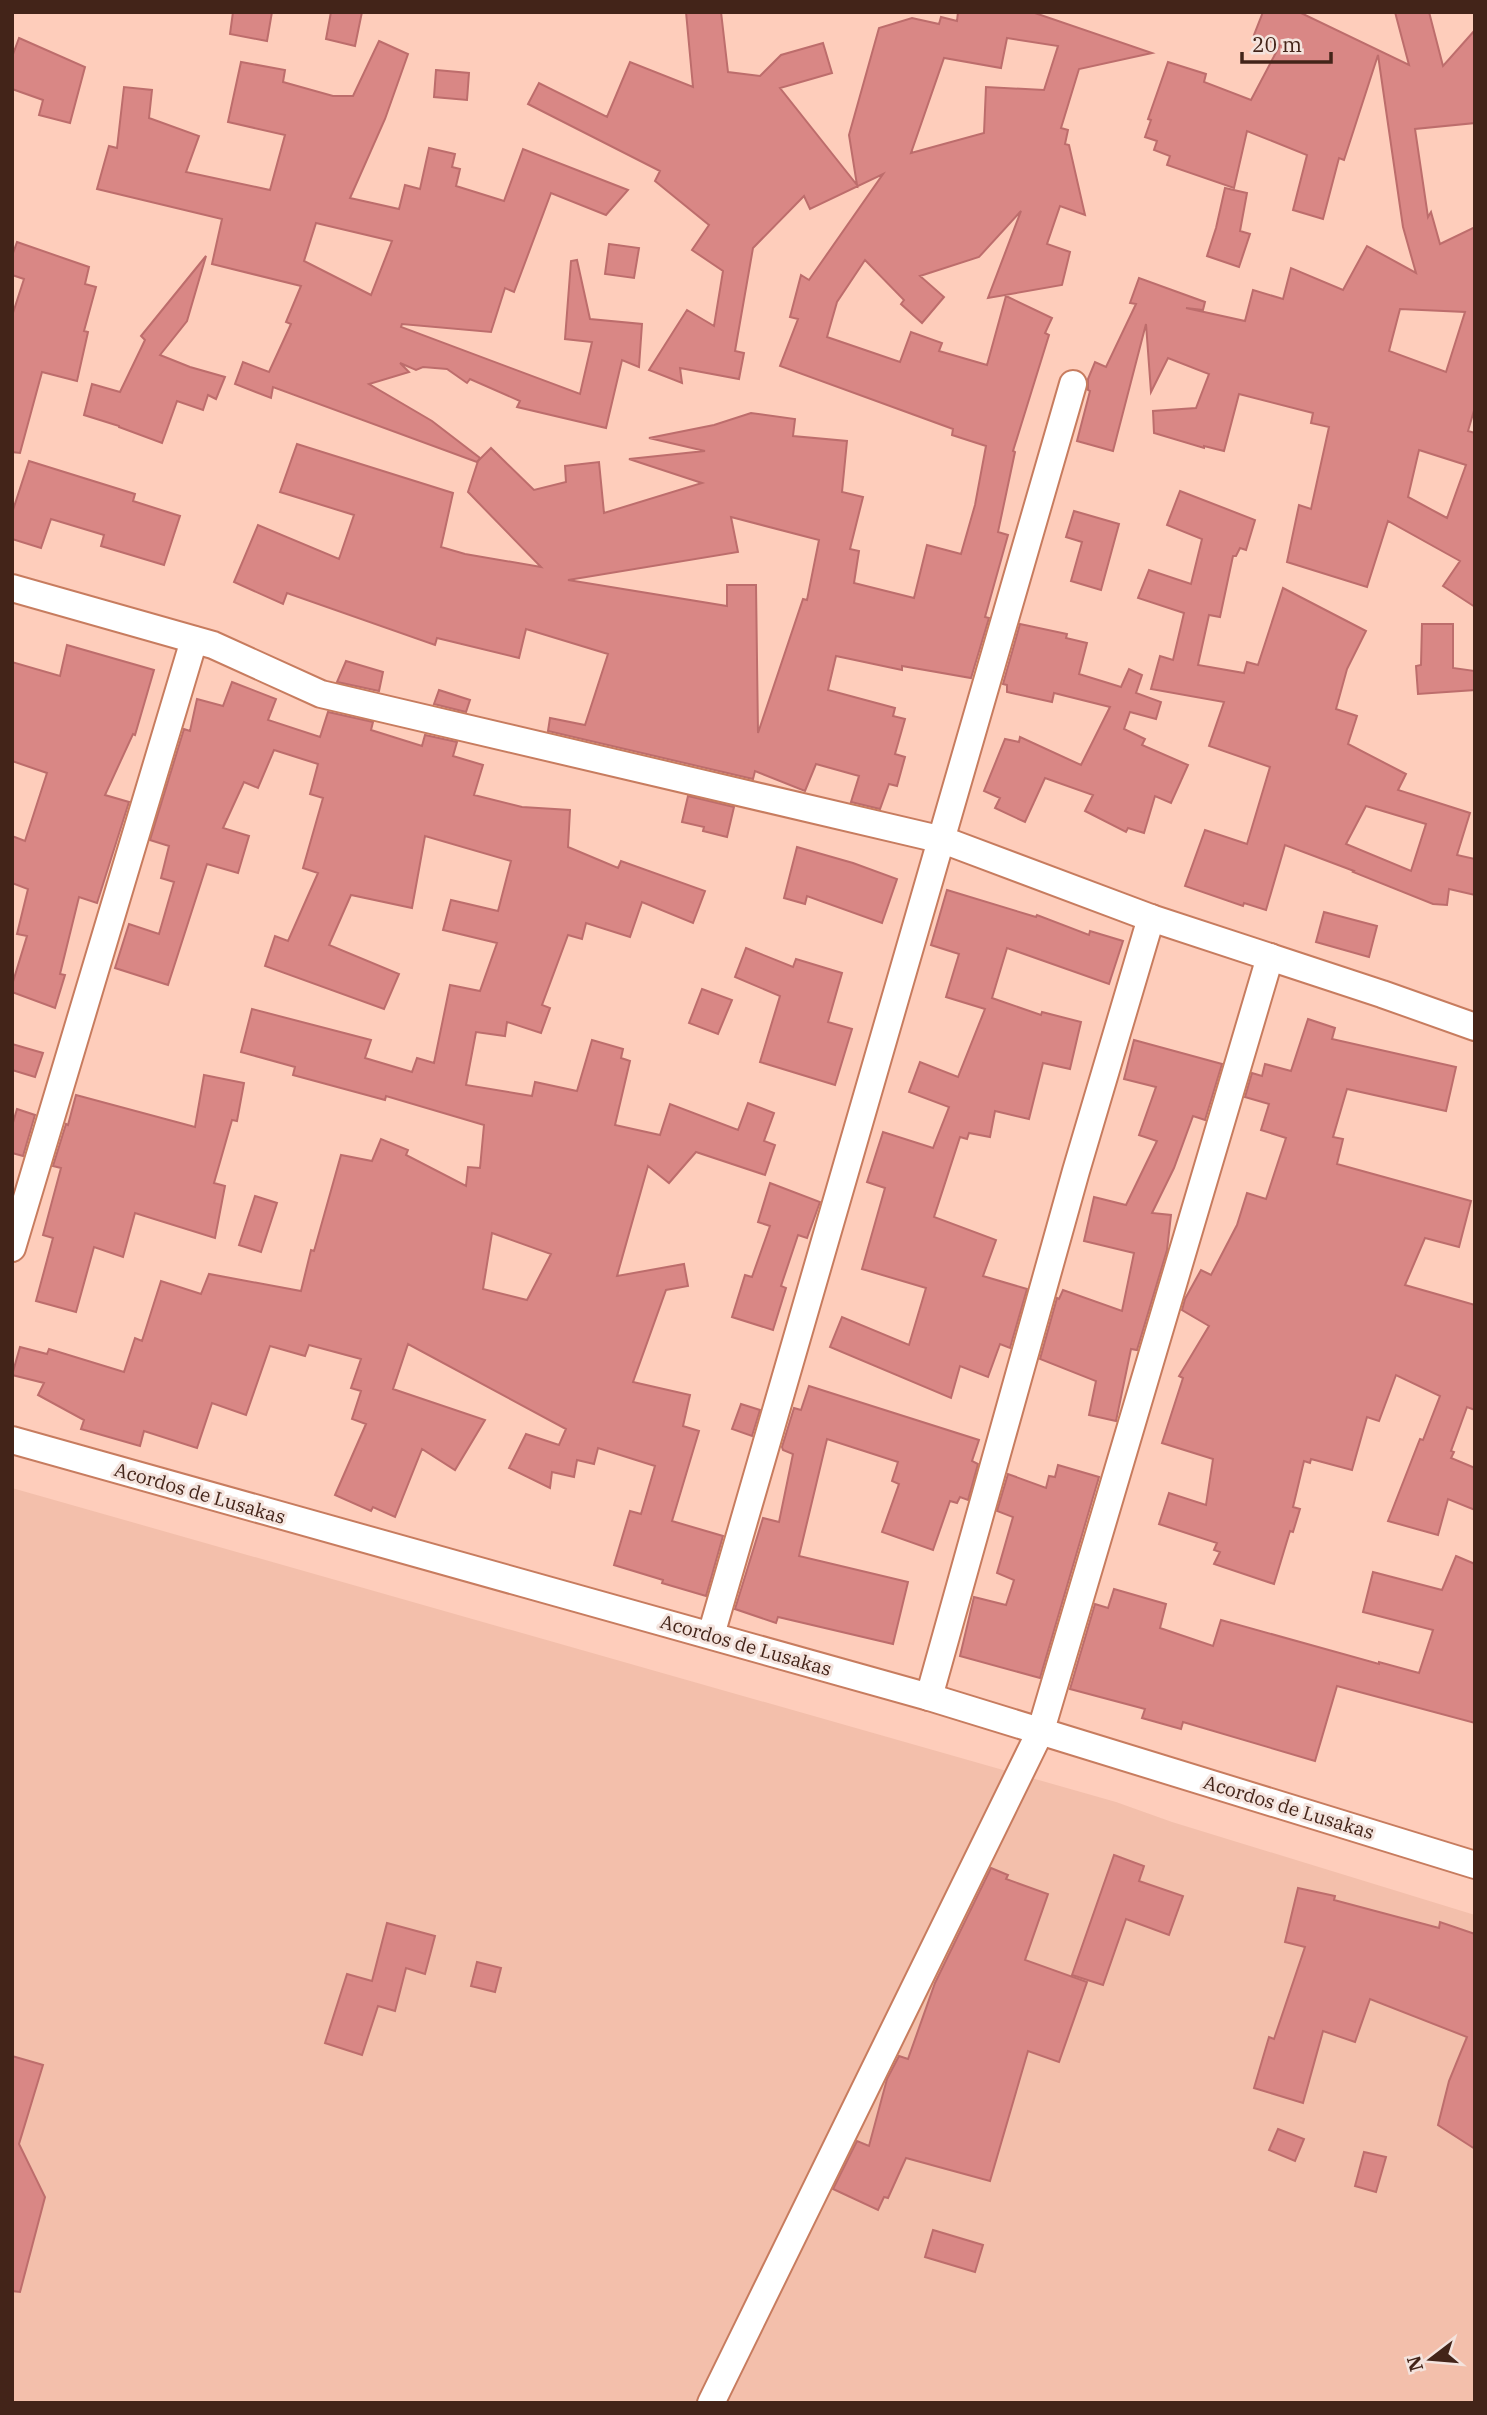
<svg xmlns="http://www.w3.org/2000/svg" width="1487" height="2415" viewBox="0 0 1487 2415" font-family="'IBM Plex Serif',serif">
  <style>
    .built { fill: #f3bfab }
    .building { fill: #d98785; stroke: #bd6d6c; stroke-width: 2; fill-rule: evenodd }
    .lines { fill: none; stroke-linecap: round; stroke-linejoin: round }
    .minor-casing { stroke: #c77c5f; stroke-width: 30 }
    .minor { stroke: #fff; stroke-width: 26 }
    .labels { text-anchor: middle; stroke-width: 6; stroke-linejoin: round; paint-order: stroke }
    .street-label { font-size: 19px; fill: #432419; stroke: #f4e3dd }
  </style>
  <rect width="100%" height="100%" fill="#fecdbb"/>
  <polygon class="built" points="12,1488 1116,1802 1172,1822 1475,1915 1475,2403 12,2403"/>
  <g class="building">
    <polygon points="233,12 272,12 267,41 230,34"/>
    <polygon points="331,12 362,12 355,46 326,39"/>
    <path d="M686 12H721L728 72 760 76 781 55 823 43 832 73 780 88 857 185 849 135 879 28 912 18 939 24 941 17 957 21 958 12H1032L1152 53 1079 69 1061 128 1068 130 1065 144 1069 145 1085 215 1060 206 1047 244 1070 252 1062 285 988 298 1021 211 979 257 920 276 944 297 922 323 901 304 904 300 865 260 837 302 827 337 900 362 911 332 942 343 939 351 987 365 1006 296 1052 318 1045 333 1049 335 1013 451 1015 452 998 532 1008 535 985 617 989 618 971 678 902 666V670L836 656 828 690 895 708 893 716 905 719 895 754 905 757 897 786 889 784 880 809 851 802 859 776 816 764 805 791 755 771 753 779 548 731 550 718 585 725 608 654 526 629 519 658 437 638 435 645 287 593 283 604 234 582 258 525 339 559 354 515 280 492 297 444 453 493 441 547 465 554 541 567 468 492 478 461 491 448 534 490 566 482 565 466 599 462 604 513 702 483 629 459 705 451 649 438 714 425 751 413 795 419 793 436 847 441 842 492 863 497 850 549 859 551 854 583 914 598 927 545 961 554 975 505 986 446 952 435 953 429 780 366 798 319 790 317 801 275 809 280 883 174 810 209 804 196 753 248 735 351 744 353 739 379 680 368 682 383 649 370 687 310 714 326 723 271 692 250 709 225 655 181 660 171 528 104 539 83 607 117 630 62 693 87ZM1007 38 1058 46 1044 90 986 87 984 133 911 153 944 58 1001 68ZM731 517 819 540 807 600 803 599 758 733 756 585H727V606L568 580 738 552Z"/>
    <path d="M1263 12H1299L1409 65 1395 12H1429L1443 66 1475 30V123L1415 129 1428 217 1431 212 1440 244 1475 227V407L1468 431 1475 433V607L1443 586 1460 561 1388 521 1367 587 1287 562 1299 505 1311 509 1329 427 1311 423 1313 413 1239 394 1224 451 1204 446V448L1154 433 1153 411 1196 408 1209 374 1168 358 1151 392 1146 324 1113 451 1077 441 1090 391 1088 390V379L1095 362 1106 367 1136 304 1130 303 1139 278 1205 302 1203 310 1186 308 1245 321 1253 290 1283 299 1291 268 1343 290 1367 246 1416 273 1403 227 1378 55 1344 160 1339 158 1323 219 1293 210 1307 155 1247 131 1234 188 1167 165 1170 156 1154 150 1157 141 1145 137 1151 120 1148 119 1168 62 1206 74 1204 82 1251 100 1280 45 1254 35ZM1400 309 1465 312 1446 372 1389 351ZM1419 450 1466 465 1447 518 1408 497Z"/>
    <polygon points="19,38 85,67 70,123 39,115 43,100 12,89 12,57"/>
    <path d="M379 41 408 54 385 119 350 198 399 209 405 185 420 189 429 148 455 154 452 167 460 169 456 186 504 201 523 149 628 190 606 215 551 193 514 292 505 288 491 332 402 324 401 327 580 394 592 342 565 339 571 261 577 260 590 319 642 324 639 367 622 360 606 428 517 407 520 401 470 379 467 383 447 369 423 367 416 370 400 363 409 372 369 384 432 421 480 458 477 462 273 387 271 398 235 384 243 362 269 372 291 324 286 322 301 286 212 264 222 219 97 189 109 146 117 148 124 87 152 90 149 118 199 136 186 172 270 190 285 135 228 122 241 62 285 70 283 82 333 96H353ZM316 223 392 241 371 295 304 261Z"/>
    <polygon points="436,70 469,73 467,100 434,97"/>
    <polygon points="1225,188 1247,193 1240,231 1250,234 1239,267 1207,256 1216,228"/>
    <polygon points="17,242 89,267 85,284 96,287 84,331 88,332 77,381 42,372 20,453 12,452 12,316 24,279 12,275 12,256"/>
    <polygon points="609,244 639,248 634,278 605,274"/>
    <polygon points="206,256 187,321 160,355 190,367 225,377 216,399 208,395 203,410 177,401 162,443 119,427 119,426 84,415 92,384 120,392 145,340 141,336"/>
    <polygon points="29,461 135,494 133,501 180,516 164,565 101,546 104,535 51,519 41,548 12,539 12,513"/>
    <path d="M1180 491 1255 520 1246 550 1240 548 1236 556H1233L1220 617 1209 615 1198 665 1244 673 1247 662 1258 665 1283 588 1366 631 1347 669 1336 709 1357 716 1348 744 1406 774 1398 790 1470 813 1457 855 1475 859V895L1449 889 1447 905 1433 904 1353 872 1354 871 1285 845 1266 910 1244 903 1243 906 1185 886 1205 830 1247 844 1270 767 1209 746 1224 702 1151 689 1160 656 1173 660 1184 613 1138 598 1149 570 1191 584 1202 539 1167 525ZM1366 806 1426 824 1411 871 1346 844Z"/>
    <polygon points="1074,511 1119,524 1101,590 1071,581 1082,542 1066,537"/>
    <polygon points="1020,624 1067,634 1066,638 1087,643 1079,674 1121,687 1129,669 1142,675 1136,693 1161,702 1156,719 1130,712 1124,729 1145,739 1142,745 1188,765 1171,803 1155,796 1144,833 1128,828 1126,832 1085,811 1093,795 1045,778 1025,822 995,808 1000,798 984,791 1005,739 1019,742 1020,737 1081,765 1110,707 1054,693 1052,702 1007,692 1007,685 1003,684"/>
    <polygon points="1422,624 1453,624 1453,668 1475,671 1475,690 1418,694 1416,666 1421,665"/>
    <polygon points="67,645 154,670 135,735 133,734 105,795 129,802 97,903 79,897 60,974 65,975 55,1008 12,992 12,985 27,936 17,934 28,889 12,883 12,836 25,841 47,773 12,761 12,662 60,676"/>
    <polygon points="346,661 383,672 379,691 337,682"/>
    <path d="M232 682 276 699 268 720 320 737 328 712 373 722 371 730 422 746 425 735 457 742 453 756 483 765 474 795 522 807 570 810 568 847 618 868 621 861 705 891 693 923 642 902 630 937 586 923 582 939 568 935 542 1005 550 1008 541 1033 507 1022 505 1036 476 1032 466 1085 532 1096 535 1082 577 1091 592 1040 623 1049 621 1058 630 1061 615 1125 660 1135 670 1104 738 1130 748 1103 774 1113 764 1141 775 1145 765 1175 696 1152 669 1183 648 1166 617 1276 684 1264 688 1286 666 1290 633 1382 690 1395 683 1426 699 1431 672 1521 723 1536 706 1596 662 1583 663 1580 614 1565 630 1511 641 1514 655 1466 598 1448 594 1464 577 1460 574 1477 552 1472 550 1488 509 1468 526 1434 559 1445 566 1429 408 1344 393 1389 485 1420 455 1470 422 1449 395 1517 373 1507 371 1511 335 1495 366 1424 352 1419 361 1391 351 1388 361 1359 309 1345 305 1356 270 1346 246 1415 212 1403 197 1448 144 1431 140 1446 81 1429 84 1420 38 1395 44 1383 12 1375 20 1347 47 1354 49 1349 124 1372 135 1338 142 1341 161 1281 201 1294 209 1274 301 1291 311 1250 314 1251 341 1155 372 1161 381 1139 408 1150 406 1155 466 1186 468 1167 480 1168 484 1125 386 1096 385 1100 293 1075 295 1067 241 1052 252 1009 371 1040 365 1058 412 1072 417 1058 434 1063 450 985 480 991 497 943 443 930 451 900 498 911 511 861 425 836 412 908 351 895 329 945 399 974 384 1009 265 966 275 936 288 941 318 873 303 868 323 798 310 794 318 764 274 750 258 788 244 782 223 828 249 836 238 873 207 864 168 985 115 968 129 924 159 934 174 882 161 878 169 846 150 840 184 729 190 731 197 699 223 706ZM492 1233 551 1254 527 1300 483 1289Z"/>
    <polygon points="439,690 470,700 466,712 434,704"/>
    <polygon points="688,796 734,807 727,837 703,831 704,827 682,822"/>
    <polygon points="797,847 853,863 897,879 882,923 807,896 805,904 784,898"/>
    <polygon points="947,890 1036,917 1037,915 1089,935 1090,931 1123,941 1109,984 1007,948 992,998 1041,1015 1042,1012 1081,1022 1070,1069 1043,1063 1029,1119 995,1111 990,1137 969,1133 967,1139 960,1137 934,1217 996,1240 983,1276 1027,1289 1010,1348 1000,1344 988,1377 960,1366 951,1398 830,1347 842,1317 909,1345 926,1288 862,1269 885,1188 867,1182 883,1132 933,1148 949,1107 909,1092 920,1062 958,1077 985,1009 946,997 959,954 931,945"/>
    <polygon points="1324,912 1377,926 1369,957 1316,942"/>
    <polygon points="746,948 793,967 796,959 842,973 828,1022 852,1029 835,1085 760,1062 780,996 735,977"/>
    <polygon points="702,989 732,1000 718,1034 689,1023"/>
    <polygon points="1308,1019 1335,1028 1332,1039 1456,1067 1446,1111 1347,1089 1333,1137 1343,1139 1337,1164 1471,1201 1459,1247 1425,1238 1405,1285 1475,1305 1475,1410 1467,1407 1451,1451 1454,1452 1451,1458 1475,1468 1475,1510 1448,1499 1438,1535 1388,1521 1420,1439 1423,1440 1440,1396 1396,1375 1379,1421 1367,1417 1352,1470 1311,1459 1310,1463 1304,1461 1293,1507 1300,1509 1293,1532 1290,1531 1274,1584 1214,1564 1220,1552 1214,1550 1217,1543 1159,1524 1169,1493 1206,1505 1213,1459 1162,1443 1183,1378 1179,1376 1209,1326 1182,1310 1185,1299 1201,1270 1211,1275 1237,1225 1247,1193 1266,1199 1286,1138 1261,1130 1269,1104 1245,1097 1252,1073 1262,1076 1265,1064 1291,1071"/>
    <polygon points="1134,1040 1222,1064 1205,1120 1193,1116 1174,1168 1152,1213 1171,1215 1167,1250 1137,1350 1131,1349 1116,1421 1089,1415 1096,1381 1040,1359 1057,1298 1059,1299 1063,1290 1122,1311 1134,1253 1084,1241 1094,1197 1126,1205 1157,1141 1139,1135 1156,1087 1124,1079"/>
    <polygon points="12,1044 43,1053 35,1077 12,1070"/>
    <polygon points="204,1075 244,1083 237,1121 232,1120 214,1183 225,1186 215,1238 135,1213 123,1257 94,1247 76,1312 36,1301 53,1238 43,1235 61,1168 53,1166 66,1124 68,1125 76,1095 195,1127"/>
    <polygon points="17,1109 35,1115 23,1156 12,1153 12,1126"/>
    <polygon points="770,1183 820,1202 807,1238 798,1235 781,1286 786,1288 773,1330 732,1317 745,1275 752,1277 770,1226 758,1222"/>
    <polygon points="255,1196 277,1203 261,1252 239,1245"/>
    <polygon points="809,1386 979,1440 972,1461 978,1464 968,1500 960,1497 957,1503 950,1501 933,1550 882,1532 899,1484 892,1481 898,1462 827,1439 799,1556 908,1582 893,1644 778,1617 776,1623 735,1609 763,1518 779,1522 793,1454 783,1450 782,1447 794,1408 801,1410"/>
    <polygon points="741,1404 760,1410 752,1436 732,1429"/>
    <polygon points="1058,1465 1099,1477 1040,1678 960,1656 974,1597 1006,1605 1014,1580 997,1573 1013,1517 997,1511 1008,1474 1046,1488 1049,1476 1055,1477"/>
    <polygon points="1456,1556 1475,1564 1475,1723 1337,1686 1315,1761 1183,1722 1181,1729 1142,1718 1145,1709 1070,1689 1095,1604 1108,1608 1114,1589 1166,1604 1160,1628 1213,1646 1221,1620 1379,1664 1379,1662 1419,1673 1433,1630 1363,1612 1373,1572 1442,1590"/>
    <polygon points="1114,1855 1144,1866 1139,1881 1183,1896 1169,1935 1126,1919 1103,1985 1072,1975"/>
    <polygon points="991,1868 1008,1875 1006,1879 1048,1894 1025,1960 1087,1982 1059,2062 1028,2051 990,2181 906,2158 888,2198 884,2197 878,2210 833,2189 857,2141 869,2146 887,2079 899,2056 908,2059 935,1983"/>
    <polygon points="1298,1888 1335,1896 1334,1900 1439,1928 1440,1922 1475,1934 1475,2149 1438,2125 1449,2081 1467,2037 1370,1999 1355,2042 1323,2031 1303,2103 1254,2088 1269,2037 1274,2039 1305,1947 1285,1942"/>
    <polygon points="387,1923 435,1936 425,1974 406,1968 395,2011 378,2006 362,2055 325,2043 347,1974 372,1981"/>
    <polygon points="477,1962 501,1968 495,1992 471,1986"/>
    <polygon points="12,2056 43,2065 19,2144 45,2197 20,2292 12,2291"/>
    <polygon points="1278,2129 1304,2139 1295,2161 1269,2150"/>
    <polygon points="1364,2152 1386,2157 1376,2192 1355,2186"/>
    <polygon points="933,2230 983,2245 975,2272 925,2257"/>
  </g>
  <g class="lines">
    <defs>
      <g id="minor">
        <polyline points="12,588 213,645 321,694 943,840 1151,918 1382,994 1475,1027"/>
        <polyline points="12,1248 194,640"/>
        <polyline points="12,1440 929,1697 1475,1865"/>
        <polyline points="711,1635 1073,384"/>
        <polyline points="929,1697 1076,1171 1151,918"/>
        <polyline points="711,2403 1041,1730 1270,957"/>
      </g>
    </defs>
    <use href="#minor" class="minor-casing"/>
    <use href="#minor" class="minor"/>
  </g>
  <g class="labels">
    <g class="street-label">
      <text transform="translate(200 1493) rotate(16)" y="7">Acordos de Lusakas</text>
      <text transform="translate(746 1645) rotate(16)" y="7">Acordos de Lusakas</text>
      <text transform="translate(1289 1807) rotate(17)" y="7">Acordos de Lusakas</text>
    </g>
  </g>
  <rect width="1487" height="2415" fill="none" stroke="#432419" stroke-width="28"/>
  <g transform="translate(1431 2359) rotate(254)" stroke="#f4e3dd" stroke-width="5" paint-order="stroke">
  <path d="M0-5L12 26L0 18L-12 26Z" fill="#432419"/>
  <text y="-10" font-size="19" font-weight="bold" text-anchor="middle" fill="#432419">N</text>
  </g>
  <path d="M1242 52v10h89v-10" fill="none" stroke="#432419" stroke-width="3.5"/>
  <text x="1252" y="52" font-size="21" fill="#432419" stroke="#f4e3dd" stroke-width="5" paint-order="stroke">20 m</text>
</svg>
